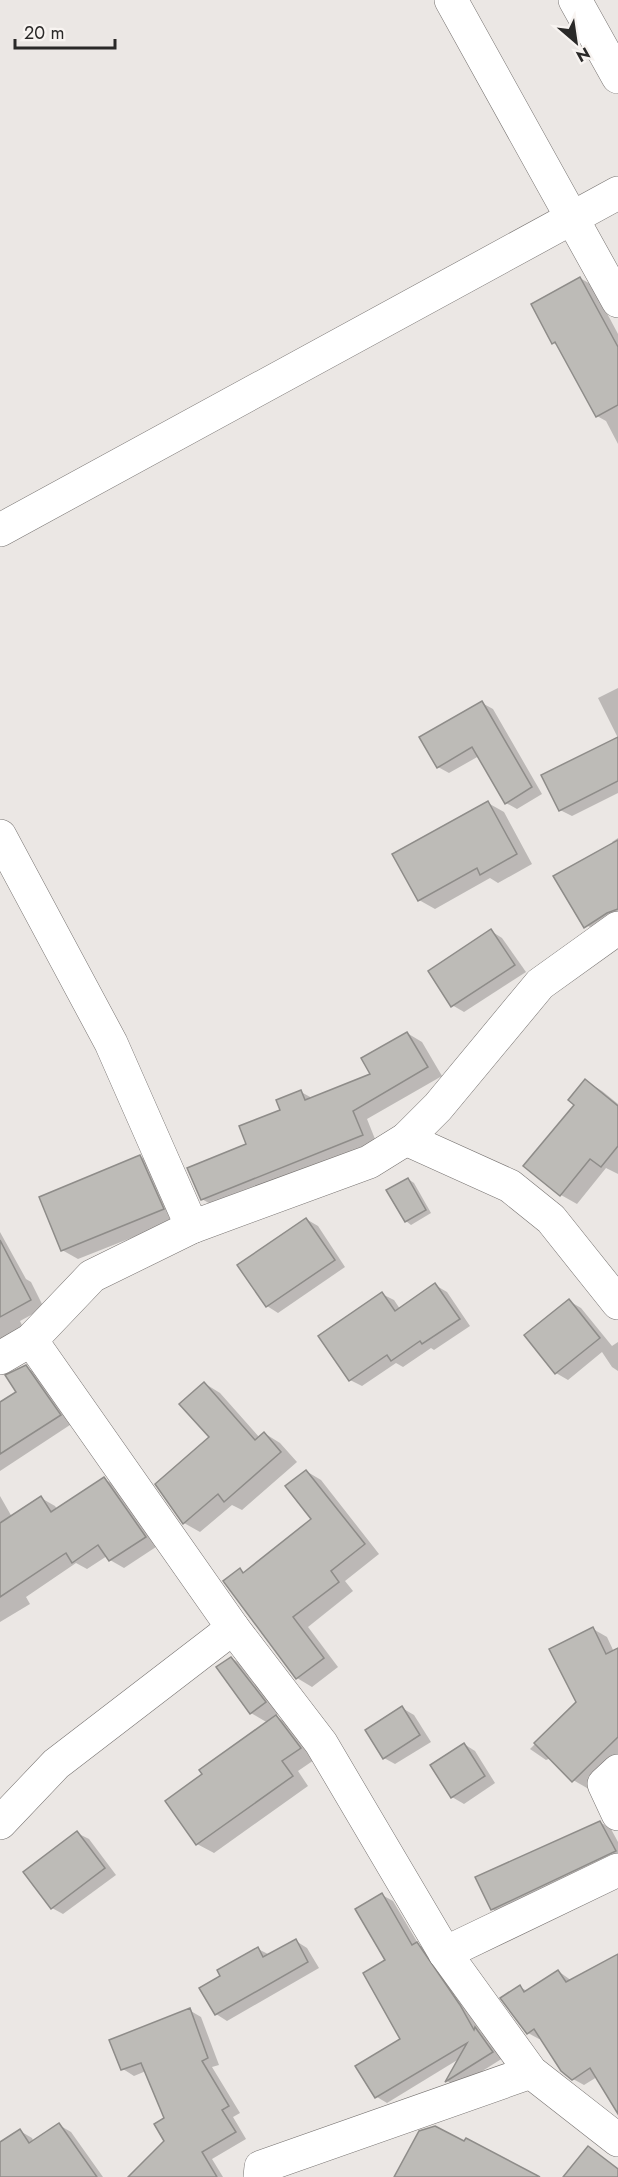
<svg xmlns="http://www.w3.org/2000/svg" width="618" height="2177" viewBox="0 0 618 2177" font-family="Jost,sans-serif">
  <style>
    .shadow { fill: #0003 }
    .building { fill: #bdbbb7; stroke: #8e8c89; stroke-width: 1.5 }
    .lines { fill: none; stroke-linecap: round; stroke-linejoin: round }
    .minor-casing { stroke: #777371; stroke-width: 34 }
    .minor { stroke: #fff; stroke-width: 33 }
  </style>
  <rect width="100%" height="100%" fill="#ebe7e4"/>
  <g class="shadow">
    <polygon points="580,278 592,285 618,334 618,444 606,421 597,416 559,346 553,343"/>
    <polygon points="618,688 618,738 598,698"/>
    <polygon points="482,703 493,709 542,794 517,809 506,803 479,756 449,773 438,767"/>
    <polygon points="618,738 618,793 572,816 560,810"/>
    <polygon points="488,803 504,812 532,864 498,883 490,878 435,909 419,900"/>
    <polygon points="618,838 618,913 594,929 582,923 614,844 612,842"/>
    <polygon points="491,931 502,938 526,972 464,1012 452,1005"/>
    <polygon points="407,1033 422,1042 442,1076 367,1119 377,1144 217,1208 202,1199 248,1145 301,1092 312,1098 373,1074"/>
    <polygon points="586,1081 602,1091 618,1104 618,1174 606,1168 577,1204 561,1195 576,1105"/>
    <polygon points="140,1156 156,1166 179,1219 78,1259 62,1250"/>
    <polygon points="408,1179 414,1183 431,1213 411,1225 406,1221"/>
    <polygon points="306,1219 318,1226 345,1267 278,1313 267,1306"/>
    <polygon points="0,1232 26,1279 31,1282 44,1308 20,1321 27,1336 0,1354"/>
    <polygon points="435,1285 447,1292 470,1326 434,1350 431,1348 403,1367 396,1363 362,1386 350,1380 382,1294 394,1300 400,1309"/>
    <polygon points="569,1301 581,1308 612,1346 618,1342 618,1371 612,1367 602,1352 568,1380 556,1373"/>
    <polygon points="26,1367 39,1375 73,1423 0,1471 0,1404 18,1392"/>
    <polygon points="204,1383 220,1393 259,1437 264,1433 280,1443 297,1462 242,1510 232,1505 200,1532 184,1523 157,1484 211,1437"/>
    <polygon points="306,1471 321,1480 379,1554 345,1581 353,1591 308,1627 338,1667 312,1687 297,1678 240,1570 245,1573 313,1519"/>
    <polygon points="104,1479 118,1487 159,1545 124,1568 110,1560 107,1556 87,1569 76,1563 26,1597 30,1604 0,1622 0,1496 12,1517 41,1498 55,1506 57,1509"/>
    <polygon points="593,1629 607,1637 614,1652 618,1650 618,1758 587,1788 573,1780 551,1758 546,1760 530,1749 577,1702"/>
    <polygon points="231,1658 248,1668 281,1712 275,1716 292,1726 317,1758 298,1771 308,1786 214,1853 197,1844 204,1775 268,1723 251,1713"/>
    <polygon points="402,1708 414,1715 431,1742 395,1764 384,1758"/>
    <polygon points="464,1744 475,1751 495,1783 464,1804 452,1797"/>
    <polygon points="600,1822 611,1829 618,1842 618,1861 502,1915 492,1909"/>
    <polygon points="77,1833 89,1839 116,1875 63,1914 52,1908"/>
    <polygon points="382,1895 393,1901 419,1945 428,1950 481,2032 486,2035 503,2058 457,2087 447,2081 459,2059 387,2103 377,2097 357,2067 402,2039 387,1961"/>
    <polygon points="296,1941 307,1948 319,1968 227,2021 216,2014 222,1976 258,1949 270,1955"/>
    <polygon points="618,1956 618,2110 597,2077 584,2085 573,2079 541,2038 539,2039 528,2033 520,1987 527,1991 558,1971 572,1981"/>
    <polygon points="189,2010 201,2017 219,2065 212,2067 240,2113 233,2117 246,2139 212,2159 223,2177 131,2177 166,2142 166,2119 146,2071 134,2076 123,2069"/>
    <polygon points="59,2125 71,2132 103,2177 0,2177 0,2144 20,2131 32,2138 34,2142"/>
  </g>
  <g class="building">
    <polygon points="580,277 618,347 618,405 596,417 555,342 552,344 531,304"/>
    <polygon points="482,701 532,787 505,804 472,747 437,768 419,737"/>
    <polygon points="618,737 618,781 559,811 541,775"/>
    <polygon points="488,801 517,854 480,875 477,868 418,901 392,854"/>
    <polygon points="618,840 618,909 607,913 584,928 553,876"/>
    <polygon points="491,929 515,965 451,1007 428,971"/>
    <polygon points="407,1032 428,1067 353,1111 363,1135 201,1200 187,1168 246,1144 239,1126 280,1110 276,1100 301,1090 305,1100 370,1074 361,1058"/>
    <polygon points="585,1079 618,1106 618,1146 601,1167 590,1159 560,1196 523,1166 574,1105 568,1100"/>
    <polygon points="140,1155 164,1209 61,1251 39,1197"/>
    <polygon points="408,1178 426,1210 405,1222 386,1190"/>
    <polygon points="306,1218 335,1260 266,1307 237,1265"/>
    <polygon points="0,1240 31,1300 0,1317"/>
    <polygon points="435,1283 460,1319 422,1344 420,1341 391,1361 387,1355 349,1381 318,1336 382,1292 395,1311"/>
    <polygon points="569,1299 600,1338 555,1374 524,1335"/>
    <polygon points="26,1365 61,1415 0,1454 0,1402 16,1392 5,1375"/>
    <polygon points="204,1382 255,1440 264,1432 281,1452 224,1502 218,1494 183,1524 155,1484 209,1437 179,1404"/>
    <polygon points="306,1470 365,1544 331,1571 339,1582 293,1617 324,1658 296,1679 223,1581 240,1568 243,1573 311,1519 285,1486"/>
    <polygon points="104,1477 146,1537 109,1561 98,1545 72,1563 66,1553 0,1597 0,1523 41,1496 51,1512"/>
    <polygon points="593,1627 606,1654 618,1648 618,1737 572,1782 534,1743 576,1702 549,1649"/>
    <polygon points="231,1657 266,1702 250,1714 216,1667"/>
    <polygon points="402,1706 420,1735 383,1759 365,1730"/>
    <polygon points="276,1715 301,1748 282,1761 293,1776 196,1845 165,1801 202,1774 199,1770"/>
    <polygon points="464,1743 485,1776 451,1798 430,1765"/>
    <polygon points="600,1821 616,1851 491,1910 475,1877"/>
    <polygon points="77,1831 105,1868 51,1909 23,1872"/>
    <polygon points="382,1893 412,1945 417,1942 460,2005 474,2030 475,2027 493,2052 445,2082 467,2043 375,2098 355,2066 400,2039 363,1973 385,1960 355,1909"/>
    <polygon points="296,1939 308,1962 215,2015 199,1988 220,1976 217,1970 258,1947 263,1957"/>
    <polygon points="618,1954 618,2114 590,2068 572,2080 561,2071 534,2029 527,2034 500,1998 520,1985 524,1992 558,1970 566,1982"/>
    <polygon points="190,2008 208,2058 202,2061 229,2106 222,2110 236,2132 202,2152 217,2177 128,2177 164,2141 154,2124 164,2118 141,2063 121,2070 109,2040"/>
    <polygon points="59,2123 97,2177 0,2177 0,2142 20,2129 29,2143"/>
    <polygon points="435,2126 464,2141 466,2138 540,2177 394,2177 419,2131"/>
    <polygon points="588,2146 618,2169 618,2177 563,2177"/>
  </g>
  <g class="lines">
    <defs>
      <g id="minor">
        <polyline points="451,0 618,301"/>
        <polyline points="575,0 618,77"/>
        <polyline points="0,530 618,193"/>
        <polyline points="0,836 111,1043 192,1227"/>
        <polyline points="406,1139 510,1186 551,1219 618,1303"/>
        <polyline points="31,1340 233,1628 321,1743 445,1953 531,2072 618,2140"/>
        <polyline points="0,1358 31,1340 92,1276 192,1227 369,1162 406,1139 438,1107 540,984 618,928"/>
        <polyline points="618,1771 604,1784 618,1814"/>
        <polyline points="0,1823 56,1764 233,1628"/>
        <polyline points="445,1953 618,1870"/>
        <polyline points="260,2177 261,2167 531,2072"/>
      </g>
    </defs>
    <use href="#minor" class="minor-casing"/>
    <use href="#minor" class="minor"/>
  </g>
  <g transform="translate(576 42) rotate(151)" stroke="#f8f4f1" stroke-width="4.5" paint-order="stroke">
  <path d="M0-4.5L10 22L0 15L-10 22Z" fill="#2a2928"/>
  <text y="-9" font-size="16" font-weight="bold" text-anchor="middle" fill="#2a2928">N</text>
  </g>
  <path d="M15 39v9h100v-9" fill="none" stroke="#2a2928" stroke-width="3"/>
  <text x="24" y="39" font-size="18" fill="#2a2928" stroke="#f8f4f1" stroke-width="4.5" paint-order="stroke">20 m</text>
</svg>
